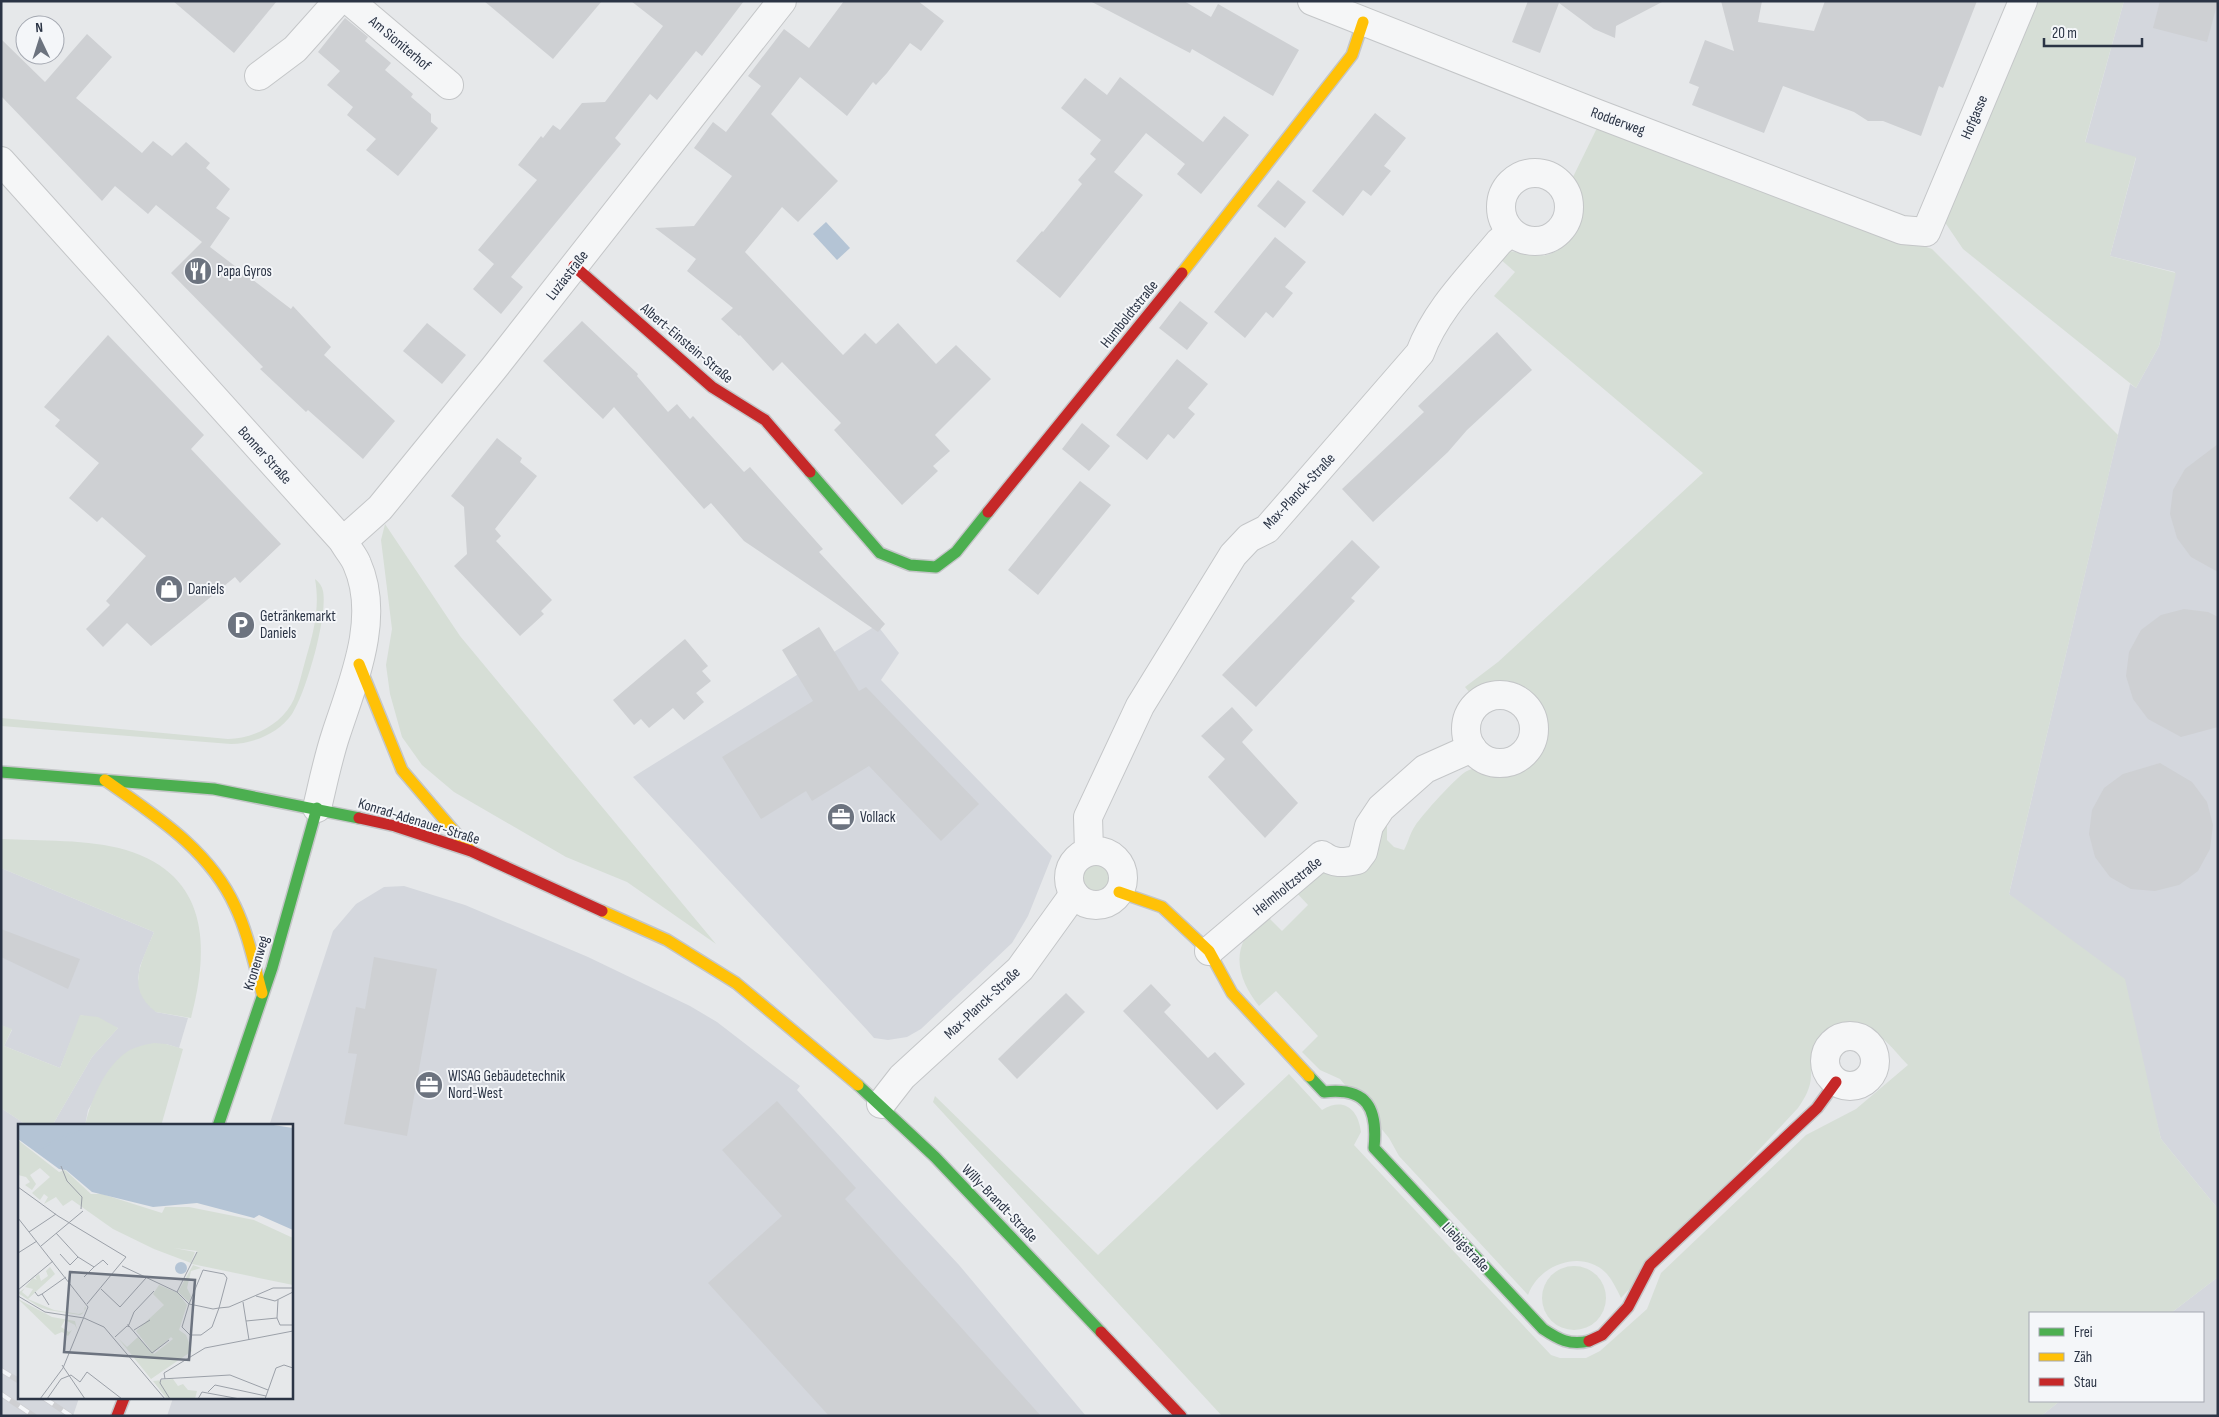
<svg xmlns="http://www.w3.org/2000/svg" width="2219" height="1417" viewBox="0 0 2219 1417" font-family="'Sofia Sans Condensed',sans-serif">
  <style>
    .built { fill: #d4d7dd }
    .green { fill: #d6ded6 }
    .water { fill: #b4c4d5 }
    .building { fill: #ced0d3 }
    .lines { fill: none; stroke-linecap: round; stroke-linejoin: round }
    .street-casing { stroke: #c4c6c8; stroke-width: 30 }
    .fast-casing { stroke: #c4c6c8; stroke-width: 14 }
    .slow-casing { stroke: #c4c6c8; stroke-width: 14 }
    .jam-casing { stroke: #c4c6c8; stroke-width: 14 }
    .street { stroke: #f5f6f7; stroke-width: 28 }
    .fast { stroke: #4caf50; stroke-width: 11 }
    .slow { stroke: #ffc107; stroke-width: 11 }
    .jam { stroke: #c62828; stroke-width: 11 }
    .rail-casing { stroke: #cecfd2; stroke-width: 5.5 }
    .rail { stroke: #f4f6f9; stroke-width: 4; stroke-dasharray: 11; stroke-linecap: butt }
    .labels { text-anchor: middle; stroke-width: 4; stroke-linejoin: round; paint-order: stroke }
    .street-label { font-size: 15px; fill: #2b3445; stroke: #f4f6f9 }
    .poi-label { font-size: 15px; fill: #2b3445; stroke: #f4f6f9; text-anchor: start }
    .inset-river { fill: none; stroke: #b4c4d5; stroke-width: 2.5 }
    .inset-road { fill: none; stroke: #9ba0a8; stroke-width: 1 }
    .view { fill: #6c737f; fill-opacity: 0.15; stroke: #6c737f; stroke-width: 2.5 }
    .inset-edge { fill: none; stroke: #2b3445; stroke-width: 2.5 }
  </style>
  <rect width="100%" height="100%" fill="#e6e8ea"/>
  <g class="built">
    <polygon points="2124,1 2218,1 2218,1209 2161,1139 2150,1096 2009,894 2130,384 2136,388 2159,346 2175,272 2110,256 2136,158 2085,143"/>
    <polygon points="877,625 899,653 881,680 1052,856 1028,916 1012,943 921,1029 907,1037 888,1040 874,1038 867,1030 633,777"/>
    <polygon points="1,868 154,932 140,966 138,979 156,1012 188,1018 179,1048 166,1044 114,1066 88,1110 85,1126 52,1126 92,1057 118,1028 81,1015 60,1068 4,1046 12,1030 1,1025"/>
    <polygon points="404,886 465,905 522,929 588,957 690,1006 717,1022 800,1086 797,1090 959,1265 1086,1416 167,1416 173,1398 291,1398 291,1126 269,1126 333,931 356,904 384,887"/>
    <polygon points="1,1108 28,1126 19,1126 19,1398 79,1398 73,1416 1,1416"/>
    <polygon points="2218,1277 2218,1416 2041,1416 2060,1401 2203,1401 2203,1313 2171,1313"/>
  </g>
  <g class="green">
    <polygon points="2039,1 2124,1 2085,142 2136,157 2110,256 2176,273 2159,346 2136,388 1963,249 1944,221"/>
    <path d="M1597 128 1932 249 2118 435 2009 894 2125 979 2161 1139 2218 1209V1277L2171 1313H2030V1401H2060L2041 1416H1222L933 1102 935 1096 1098 1255 1289 1074 1322 1110C1343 1097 1358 1108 1361 1132L1354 1145 1551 1355 1560 1358H1586L1600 1351 1647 1309 1661 1273 1806 1135 1856 1109 1908 1065C1887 1043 1866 1011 1832 1031 1825 1035 1816 1041 1813 1049 1810 1058 1812 1067 1811 1076 1811 1087 1805 1098 1798 1108L1621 1298C1617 1290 1613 1281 1607 1274 1583 1248 1539 1264 1528 1295L1399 1156 1389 1138 1340 1079 1320 1070 1302 1052 1318 1036 1276 991 1259 1006C1244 987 1232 962 1245 938 1250 930 1260 923 1267 916L1282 931 1308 905 1294 890 1324 872 1387 818V840L1394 847 1404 850C1408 843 1410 833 1415 826 1422 815 1457 776 1467 771 1478 765 1486 773 1497 774 1513 775 1534 765 1542 750 1545 744 1545 735 1545 728 1545 686 1501 673 1470 693L1465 687 1498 662 1703 473 1494 296 1515 272 1499 258 1509 251C1523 253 1533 257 1547 255 1555 253 1561 248 1567 243 1588 225 1586 199 1573 177Z"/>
    <polygon points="385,524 460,636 716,944 627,882 566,857 454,792 422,765 402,737 390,694 386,665 392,629 381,540"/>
    <path d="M315 579C319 582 322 586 323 591 328 616 306 693 292 714 279 733 253 744 231 744L1 726V718L228 739C253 739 283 724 294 699 299 686 302 672 306 658 314 631 320 607 315 579Z"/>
    <path d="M1 839C40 841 89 839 126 850 209 875 210 947 191 1018L156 1012C124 988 143 960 154 932L1 868Z"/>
    <circle cx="1096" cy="878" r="18"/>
    <polygon points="80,1015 98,1017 118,1028 92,1057 52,1126 28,1126 1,1108 1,1025 12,1029 4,1046 60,1068"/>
    <path d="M154 1043 166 1044 183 1049 161 1126H85C90 1102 104 1069 124 1054 133 1047 143 1045 154 1043Z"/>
    <circle cx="1574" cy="1298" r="32"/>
  </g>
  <polygon class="water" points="826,222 850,248 837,260 813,234"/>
  <g class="building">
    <polygon points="173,1 277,1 234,53"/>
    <polygon points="484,1 602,1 553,59"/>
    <polygon points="631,1 744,1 702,56 696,51 657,100 650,94 615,138 621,144 511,277 523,287 501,314 473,289 494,264 478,250 537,180 518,165 541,136 543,138 553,125 560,130 582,103 605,102 663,26"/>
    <polygon points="844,1 918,1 944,21 921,51 910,43 887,73 876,85 873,82 847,116 800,77 771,114 838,181 798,222 782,207 745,252 843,355 865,333 876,344 898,323 936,364 956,345 991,379 935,435 950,451 933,466 938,471 902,505 834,430 841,423 782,362 773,371 740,335 739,336 721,319 733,308 687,271 696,259 655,228 694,226 732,176 694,148 713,122 726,132 761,86 748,76 784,29 809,48"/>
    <polygon points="1090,1 1184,1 1211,17 1218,4 1299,50 1273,96 1192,49 1190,53"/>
    <polygon points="1528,1 1664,1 1616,26 1615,38 1594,29 1559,3 1540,53 1512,42"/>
    <polygon points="1721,1 1762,1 1758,22 1814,31 1825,1 1977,1 1943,88 1939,86 1921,136 1883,121 1868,121 1854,112 1783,86 1764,133 1692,105 1699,87 1689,83 1705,40 1734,51"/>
    <polygon points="2160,1 2218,1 2207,42 2153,28"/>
    <polygon points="345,18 368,37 365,41 391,63 385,70 413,94 411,97 431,114 431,122 438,128 398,176 366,150 376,139 347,115 353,107 327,85 340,71 318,52"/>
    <polygon points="87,34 112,57 76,98 142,153 153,141 172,156 186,142 210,163 206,168 230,189 216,208 230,218 210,247 291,309 293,306 331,347 324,355 395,421 363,459 308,410 306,412 260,369 263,367 171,273 202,242 156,205 148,214 115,186 102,201 1,96 1,39 45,82"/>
    <polygon points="1120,77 1203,142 1224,116 1249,135 1201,194 1177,174 1185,164 1146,133 1114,172 1143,195 1060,298 1016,261 1042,231 1043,232 1082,184 1078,180 1096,159 1090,154 1101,140 1061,108 1085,78 1107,95"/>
    <polygon points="1375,113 1406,138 1384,166 1391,171 1371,196 1363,190 1343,216 1312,191"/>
    <polygon points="1278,180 1306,202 1285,228 1257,206"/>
    <polygon points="1275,237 1306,262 1285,287 1293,293 1273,318 1266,312 1245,338 1214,312"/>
    <polygon points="1180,301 1208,323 1187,350 1159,328"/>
    <polygon points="582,321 638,374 637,376 668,412 677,404 690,419 693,416 744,472 750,467 823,549 819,552 885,624 878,632 744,541 711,503 704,509 614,407 603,419 543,361"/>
    <polygon points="427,323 466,355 442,384 403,351"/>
    <polygon points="1497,332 1532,370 1467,430 1448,452 1373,522 1342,489 1424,412 1418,406"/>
    <polygon points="108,335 204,435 191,449 281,544 240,583 235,577 151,646 127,623 103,647 86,629 110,605 106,601 146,556 102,517 97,522 69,498 99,463 55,426 60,420 44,407"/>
    <polygon points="1177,359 1208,384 1188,408 1195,414 1174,439 1168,434 1147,460 1116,435"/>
    <polygon points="1082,423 1110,446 1089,471 1062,449"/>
    <polygon points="497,438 522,458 520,462 537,476 495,529 501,536 496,541 552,600 541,611 544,614 520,636 454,566 467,554 464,507 451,496"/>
    <polygon points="2218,444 2218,572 2191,557 2177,538 2170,514 2173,490 2185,469"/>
    <polygon points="1080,481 1111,505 1038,595 1008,570"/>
    <polygon points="1352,540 1380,567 1351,598 1355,601 1256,707 1222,675"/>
    <polygon points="2184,609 2208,612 2218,617 2218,727 2181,737 2148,719 2133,699 2126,676 2129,652 2141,630 2161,615"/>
    <polygon points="819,627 859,691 866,687 979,804 941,841 869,766 812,801 806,791 761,819 722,757 813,701 782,650"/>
    <polygon points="685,639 708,666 702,671 711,681 696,693 704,702 684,720 673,708 649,728 641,719 634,725 613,700"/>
    <polygon points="1232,707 1253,730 1242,742 1298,803 1265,838 1208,777 1225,759 1201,736"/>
    <polygon points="2160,763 2192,782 2207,802 2213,825 2210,849 2198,871 2179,885 2155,891 2131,889 2110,877 2095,857 2089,834 2092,810 2104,788 2123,774"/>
    <polygon points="1,929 80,959 68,989 1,957"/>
    <polygon points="374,957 437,969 407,1136 344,1124 357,1054 348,1053 356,1007 365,1009"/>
    <polygon points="1151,984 1171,1005 1164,1012 1208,1058 1215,1052 1245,1084 1217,1110 1123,1011"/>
    <polygon points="1066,993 1085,1012 1017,1079 998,1059"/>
    <polygon points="777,1101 856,1188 845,1199 1041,1416 829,1416 708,1283 782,1216 722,1150"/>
  </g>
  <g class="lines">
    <defs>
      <g id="street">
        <polyline points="350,1 449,85"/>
        <polyline points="1312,1 1598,114 1902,230 1926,232 2023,1"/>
        <polyline points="259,76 295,49 338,1"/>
        <path d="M1 161 343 541C347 549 354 556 357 564 381 618 353 682 336 734 328 758 323 783 317 808"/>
        <circle cx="1535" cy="207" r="34"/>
        <polyline points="343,541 380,508 494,368 782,1"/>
        <circle cx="1500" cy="729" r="34"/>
        <circle cx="1096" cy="878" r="27"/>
        <path d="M1089 851 1088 817 1140 706 1233 555 1249 538 1267 529 1420 353C1436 310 1470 277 1499 242L1511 232"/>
        <path d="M1209 951 1322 855C1334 864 1343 863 1357 860L1363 852 1369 826 1381 808 1425 769 1472 748"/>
        <circle cx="1850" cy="1061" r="25"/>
        <polyline points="881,1104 902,1077 1020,969 1074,894"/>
      </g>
      <g id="fast">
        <polyline points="810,472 880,553 910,565 936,567 956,552 988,512"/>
        <polyline points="1,772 214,789 359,818"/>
        <path d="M1309 1076 1324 1092C1367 1087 1378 1108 1374 1148L1543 1329C1558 1339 1570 1346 1589 1341"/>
        <polyline points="858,1085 935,1157 1101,1332"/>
        <polyline points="218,1126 272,968 317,808"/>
      </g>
      <g id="slow">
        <polyline points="1182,273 1352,55 1363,22"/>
        <polyline points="359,664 402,770 471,851"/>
        <path d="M105 780C154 815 209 849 235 906 248 933 254 964 262 993"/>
        <polyline points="1119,892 1162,907 1209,951 1232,993 1309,1076"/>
        <polyline points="602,911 667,940 736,983 858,1085"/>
      </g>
      <g id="jam">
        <polyline points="574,266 712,387 765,420 810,472"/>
        <polyline points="988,512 1182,273"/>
        <polyline points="359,818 395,826 471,851 602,911"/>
        <polyline points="1101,1332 1181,1416"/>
        <polyline points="1589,1341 1602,1335 1628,1307 1650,1265 1817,1108 1836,1082"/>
        <polyline points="117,1416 124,1398"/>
      </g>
    </defs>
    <use href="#street" class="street-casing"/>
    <use href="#fast" class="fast-casing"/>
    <use href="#slow" class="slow-casing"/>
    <use href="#jam" class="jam-casing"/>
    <use href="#street" class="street"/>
    <use href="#fast" class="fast"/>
    <use href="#slow" class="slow"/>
    <use href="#jam" class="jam"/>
    <defs>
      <g id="rail">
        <polyline points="1,1370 19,1381"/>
        <polyline points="1,1394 34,1416"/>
        <polyline points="44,1398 71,1416"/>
      </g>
    </defs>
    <use href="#rail" class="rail-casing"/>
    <use href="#rail" class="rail"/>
  </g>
  <defs>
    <symbol id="restaurant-disc" viewBox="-11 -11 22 22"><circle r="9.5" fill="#6c737f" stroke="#f4f6f9"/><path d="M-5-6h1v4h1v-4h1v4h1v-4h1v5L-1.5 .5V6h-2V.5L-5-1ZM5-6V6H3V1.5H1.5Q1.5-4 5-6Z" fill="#fff"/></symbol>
    <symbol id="shop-disc" viewBox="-11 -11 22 22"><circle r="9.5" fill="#6c737f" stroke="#f4f6f9"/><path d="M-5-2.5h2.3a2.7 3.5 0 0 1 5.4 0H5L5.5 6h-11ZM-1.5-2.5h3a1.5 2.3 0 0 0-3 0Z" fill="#fff"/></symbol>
    <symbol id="parking-disc" viewBox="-11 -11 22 22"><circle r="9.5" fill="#6c737f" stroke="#f4f6f9"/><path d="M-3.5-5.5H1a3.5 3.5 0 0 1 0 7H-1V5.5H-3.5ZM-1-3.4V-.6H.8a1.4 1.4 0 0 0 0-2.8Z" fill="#fff"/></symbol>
    <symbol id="office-disc" viewBox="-11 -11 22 22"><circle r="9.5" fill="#6c737f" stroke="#f4f6f9"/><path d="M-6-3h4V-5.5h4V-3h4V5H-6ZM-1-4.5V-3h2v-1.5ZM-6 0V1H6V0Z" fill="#fff"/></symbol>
  </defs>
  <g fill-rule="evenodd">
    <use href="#restaurant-disc" x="182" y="255" width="32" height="32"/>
    <use href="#shop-disc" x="153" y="573" width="32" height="32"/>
    <use href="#parking-disc" x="225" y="609" width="32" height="32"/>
    <use href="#office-disc" x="825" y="801" width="32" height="32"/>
    <use href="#office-disc" x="413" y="1069" width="32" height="32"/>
  </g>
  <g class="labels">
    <g class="street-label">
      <text transform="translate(400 43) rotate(40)" y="5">Am Sioniterhof</text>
      <text transform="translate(1974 117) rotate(-67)" y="5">Hofgasse</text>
      <text transform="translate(1618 121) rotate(20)" y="5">Rodderweg</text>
      <text transform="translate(567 275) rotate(-52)" y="5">Luziastraße</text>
      <text transform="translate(1129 314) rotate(-51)" y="5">Humboldtstraße</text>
      <text transform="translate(687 343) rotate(40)" y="5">Albert-Einstein-Straße</text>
      <text transform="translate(265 455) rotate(48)" y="5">Bonner Straße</text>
      <text transform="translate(1299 491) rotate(-47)" y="5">Max-Planck-Straße</text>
      <text transform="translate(419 821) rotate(17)" y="5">Konrad-Adenauer-Straße</text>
      <text transform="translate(1287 886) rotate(-39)" y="5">Helmholtzstraße</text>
      <text transform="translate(256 963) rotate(-73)" y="5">Kronenweg</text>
      <text transform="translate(982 1003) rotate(-43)" y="5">Max-Planck-Straße</text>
      <text transform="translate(1000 1203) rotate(46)" y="5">Willy-Brandt-Straße</text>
      <text transform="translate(1466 1247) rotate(47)" y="5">Liebigstraße</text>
    </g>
    <g class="poi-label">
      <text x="217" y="276">Papa Gyros</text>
      <text x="188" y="594">Daniels</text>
      <text x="260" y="621">Getränkemarkt<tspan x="260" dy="17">Daniels</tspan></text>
      <text x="860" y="822">Vollack</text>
      <text x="448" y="1081">WISAG Gebäudetechnik<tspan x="448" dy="17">Nord-West</tspan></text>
    </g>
  </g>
  <g transform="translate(18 1124)">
    <rect width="275" height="275" fill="#e6e8ea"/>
    <path d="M0 16 41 48 47 46 73 70H84L144 89 147 83H171L236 96 275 114V161L174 140 179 127 156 124 177 128 173 139 136 125 95 105 54 76 45 82 38 73 26 80 30 73 26 70 22 76 14 69 32 53 22 44 12 51 18 60 14 66 7 61 12 58 8 53 0 51ZM175 141 183 144 173 147 169 164 173 172 171 178 160 168ZM32 143 37 150 10 175 36 186 61 190 66 188 67 182 68 184 65 189 64 190 62 191 30 186 21 183 0 169 7 164 4 168 10 173 15 165 7 163 15 154 19 156 17 153 21 150 23 157 30 152 28 147ZM141 161 160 169 169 181 161 206 168 211 174 227 133 255 100 214 109 223 120 213 136 230 155 215 153 213 135 229 118 207 146 181 135 170ZM0 175 34 193 57 197 59 206 57 201 47 196 43 203 51 208 54 206 50 212 44 208 37 211ZM155 255 160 262 165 260 170 266 179 267 177 275H149L135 257Z" fill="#d6ded6"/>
    <path d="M0 0H249L275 4V106L241 91 236 94 179 79 135 83 74 68 48 46 41 45 0 15ZM157 144a6 6 0 1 1 12 0a6 6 0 1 1-12 0Z" fill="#b4c4d5"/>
    <path class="inset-river" d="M21 25 72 0"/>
    <path class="inset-road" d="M43 42 49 57 64 73 63 85M0 63 40 92 108 133 69 180M0 94 70 183 45 244 22 275M11 108 38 90M38 109 60 133 76 143 66 153M23 122 65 87M0 129 19 117M42 130 52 141 60 133M104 142 159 168 171 180 164 203 172 211H183L194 203 201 184 209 154 206 150 185 146 171 180 181 182 195 185 201 184 211 183 255 164H275M76 143 85 136 90 141M83 165 102 183 128 154M0 166 35 137M17 168 20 172 24 170 31 181M159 168 179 128M24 170 48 153M0 172 27 188 66 194 86 203 147 275M238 172 257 177 275 168M225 178 231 216M259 194 262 201H275M228 197 259 194 260 176M110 200V203L116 188 136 167M111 202 134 229 151 216M116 206 132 196M97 213 109 202M44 241 67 275M147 255 146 249 187 224 275 207M190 268 197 261 248 272M29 275 43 255 53 251 62 258 69 248 104 275M152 275 142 259 143 255 212 251 250 266M180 275 184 268 222 275M247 275 258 244 266 241 275 244"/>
    <path class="view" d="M52 148 177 156 171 236 46 228Z"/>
    <rect width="275" height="275" class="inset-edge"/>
  </g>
  <rect width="2219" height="1417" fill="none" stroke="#2b3445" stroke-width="5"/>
  <rect x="2029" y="1312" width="175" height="90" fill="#f4f6f9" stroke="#a4a8b1"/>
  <rect x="2039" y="1328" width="25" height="8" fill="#4caf50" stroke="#a4a8b1"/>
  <text x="2074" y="1337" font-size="15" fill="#2b3445">Frei</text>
  <rect x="2039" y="1353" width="25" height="8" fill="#ffc107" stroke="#a4a8b1"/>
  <text x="2074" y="1362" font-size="15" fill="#2b3445">Zäh</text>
  <rect x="2039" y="1378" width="25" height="8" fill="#c62828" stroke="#a4a8b1"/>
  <text x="2074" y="1387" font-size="15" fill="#2b3445">Stau</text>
  <g transform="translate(40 40) rotate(356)"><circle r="24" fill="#f4f6f9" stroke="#a4a8b1"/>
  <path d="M0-4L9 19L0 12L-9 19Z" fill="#6c737f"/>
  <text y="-8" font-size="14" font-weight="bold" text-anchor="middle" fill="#2b3445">N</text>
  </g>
  <path d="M2044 38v8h98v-8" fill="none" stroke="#2b3445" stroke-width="2.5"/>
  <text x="2052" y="38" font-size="15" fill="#2b3445" stroke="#f4f6f9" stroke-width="4" paint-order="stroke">20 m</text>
</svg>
